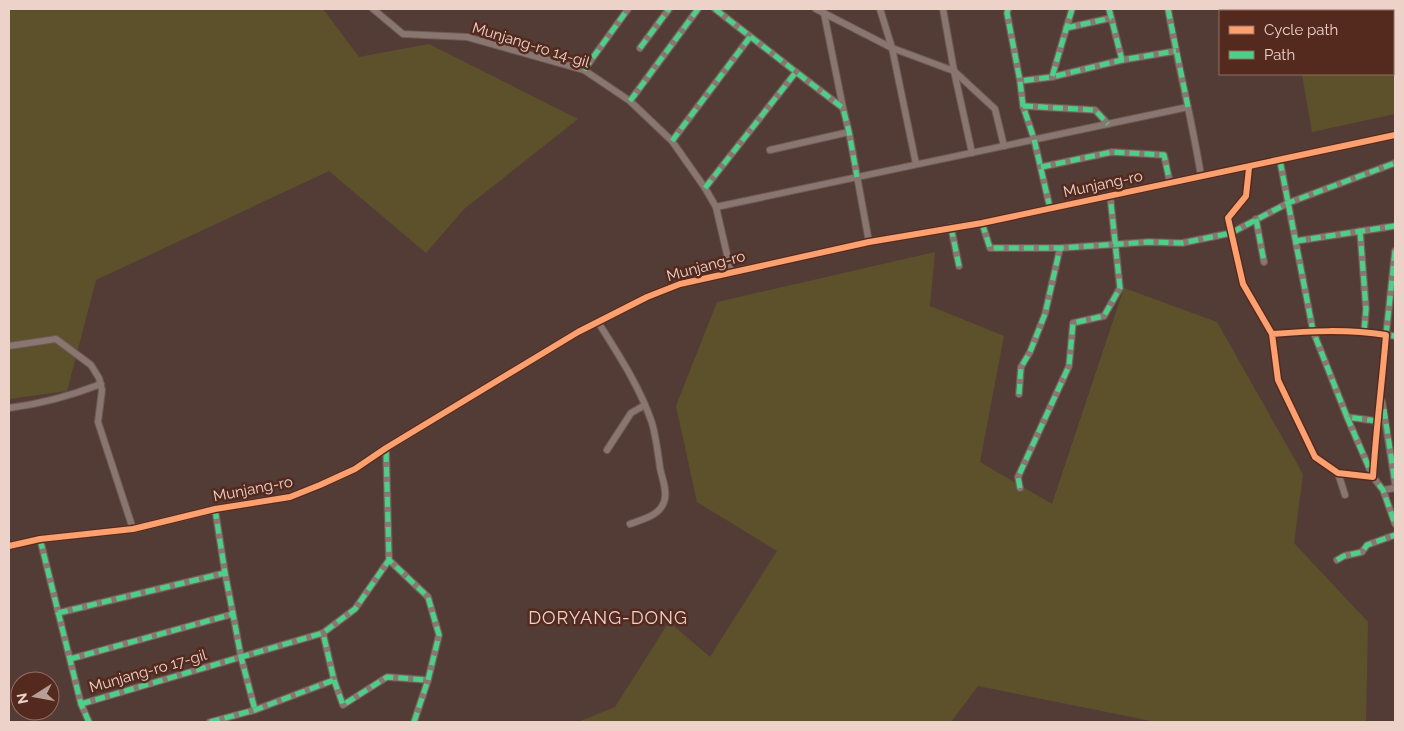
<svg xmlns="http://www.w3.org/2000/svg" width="1404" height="731" viewBox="0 0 1404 731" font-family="Raleway,sans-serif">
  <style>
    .green { fill: #5d512c }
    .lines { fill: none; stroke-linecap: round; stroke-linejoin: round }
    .minor-casing { stroke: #6e5954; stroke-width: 8 }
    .tertiary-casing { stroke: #6e5954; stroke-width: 9 }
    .minor { stroke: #897671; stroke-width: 6 }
    .tertiary { stroke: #897671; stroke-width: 8 }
    .quiet { stroke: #4dcf88; stroke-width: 5; stroke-dasharray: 10 5; stroke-linecap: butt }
    .cycleway-casing { stroke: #542a1f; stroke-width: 9 }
    .cycleway { stroke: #fca06f; stroke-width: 6 }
    .labels { text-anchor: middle; stroke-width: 5; stroke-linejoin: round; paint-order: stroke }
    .street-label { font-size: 15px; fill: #edd2ca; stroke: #542a1f }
    .quarter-label { font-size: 18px; letter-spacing: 1px; fill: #edd2ca; stroke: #542a1f }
  </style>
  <rect width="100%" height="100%" fill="#533c36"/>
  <g class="green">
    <polygon points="9,9 323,9 359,57 429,44 578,119 464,209 426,253 329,171 96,280 67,391 9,399"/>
    <polygon points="1292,9 1395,9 1395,114 1312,132 1302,74 1393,74 1393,11 1292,11"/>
    <polygon points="935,252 930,306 1004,336 980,462 1052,504 1124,288 1217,322 1303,474 1294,543 1368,622 1366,722 1156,722 978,686 951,722 578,722 615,707 669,622 710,657 777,551 697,502 676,406 717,302"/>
  </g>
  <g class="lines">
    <defs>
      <g id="minor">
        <polyline points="373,9 403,34 467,37 584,70 630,101 672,141 705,188 716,207 731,272"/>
        <polyline points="715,9 796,72"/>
        <polyline points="816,9 892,48"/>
        <polyline points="880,9 892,48"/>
        <polyline points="943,9 954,71 995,109 1004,146"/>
        <polyline points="1008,9 1007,13 1020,81"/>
        <polyline points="1072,9 1052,77 1122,60 1176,51"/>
        <polyline points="1109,9 1122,60"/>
        <path d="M1168 9C1178 65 1192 120 1201 176"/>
        <polyline points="824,13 843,108"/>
        <polyline points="1066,28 1111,18"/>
        <polyline points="640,48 669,9"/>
        <polyline points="584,70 628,9"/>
        <polyline points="630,101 698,9"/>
        <polyline points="1023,106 1095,110 1108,124"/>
        <polyline points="672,141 750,37"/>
        <polyline points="770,150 849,132"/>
        <polyline points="1280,161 1313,331 1347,417"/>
        <polyline points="916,164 892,48 954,71 972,153"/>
        <polyline points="1041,167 1112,152 1164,155 1170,183"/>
        <path d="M1249 168 1246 196 1228 218 1243 284 1272 334 1278 380 1315 457 1338 473 1373 477C1376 430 1382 383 1386 335 1348 329 1310 331 1272 334"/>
        <polyline points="705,188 796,72 843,108 849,132 869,242"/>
        <polyline points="716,207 1188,107"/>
        <polyline points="1050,208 1034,139 1023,106 1020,81 1052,77"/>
        <polyline points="1256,219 1264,262"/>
        <polyline points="982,223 990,248 1060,248 1149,242 1182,243 1231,233 1288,203 1395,163"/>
        <polyline points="951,227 959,266"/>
        <polyline points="1360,231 1366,309 1364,332"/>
        <polyline points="1296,241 1395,226"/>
        <polyline points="1395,251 1386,335 1395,336"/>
        <path d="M598 322C618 354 640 387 652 423 656 437 658 453 660 468 662 478 668 492 664 502 659 516 643 519 630 524"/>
        <polyline points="9,346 56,339 91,365 99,378 102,390 98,422 133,529"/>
        <polyline points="1019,394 1021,367 1030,352 1045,314 1060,248"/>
        <polyline points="1382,401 1395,483"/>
        <path d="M9 408C41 404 70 396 101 384"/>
        <polyline points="1377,421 1347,417 1373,477 1383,490 1395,524"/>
        <polyline points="607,450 631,413 645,405"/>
        <polyline points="1338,473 1345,495"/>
        <polyline points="1020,488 1018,477 1069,366 1073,323 1104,316 1120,288 1110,195"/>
        <polyline points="1383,490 1395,488"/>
        <polyline points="215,509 225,573"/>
        <polyline points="40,539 81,704 89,722"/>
        <polyline points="1337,560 1344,556 1362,552 1367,545 1395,535"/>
        <polyline points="58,613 225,573 233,614"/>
        <polyline points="70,659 233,614 241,657 255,710"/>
        <polyline points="334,680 343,705 387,677 428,680 439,635 428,597 389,560"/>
        <polyline points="81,704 323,633 355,609 389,560 386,448"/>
        <polyline points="210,722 255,710 334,680 323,633"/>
        <polyline points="414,722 428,680"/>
      </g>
      <polyline id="tertiary" points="9,546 40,539 133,529 215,509 290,497 320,485 355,469 386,448 578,332 647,297 680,284 869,242 982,223 1395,135"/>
    </defs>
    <use href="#minor" class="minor-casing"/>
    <use href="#tertiary" class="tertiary-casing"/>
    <use href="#minor" class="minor"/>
    <use href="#tertiary" class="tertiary"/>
    <g class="quiet">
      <polyline points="715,9 796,72"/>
      <polyline points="1008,9 1007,13 1020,81"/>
      <polyline points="1072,9 1052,77 1122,60 1176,51"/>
      <polyline points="1109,9 1122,60"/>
      <polyline points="1168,9 1188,107"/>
      <polyline points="1066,28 1111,18"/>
      <polyline points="640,48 669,9"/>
      <polyline points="584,70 628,9"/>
      <polyline points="630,101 698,9"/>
      <polyline points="1023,106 1095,110 1108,124"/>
      <polyline points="672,141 750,37"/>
      <polyline points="1280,161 1313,331 1347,417"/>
      <polyline points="1041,167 1112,152 1164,155 1170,183"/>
      <polyline points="705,188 796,72 843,108 849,132 857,177"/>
      <polyline points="1050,208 1034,139 1023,106 1020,81 1052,77"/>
      <polyline points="1256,219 1264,262"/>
      <polyline points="982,223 990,248 1060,248 1149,242 1182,243 1231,233 1288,203 1395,163"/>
      <polyline points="951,227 959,266"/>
      <polyline points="1360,231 1366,309 1364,332"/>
      <polyline points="1296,241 1395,226"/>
      <polyline points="1395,251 1386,335 1395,336"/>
      <polyline points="1019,394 1021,367 1030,352 1045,314 1060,248"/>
      <polyline points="1384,409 1395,483"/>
      <polyline points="1377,421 1347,417 1373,477 1383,490 1395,524"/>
      <polyline points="1020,488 1018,477 1069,366 1073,323 1104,316 1120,288 1110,195"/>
      <polyline points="215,509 225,573"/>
      <polyline points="40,539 81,704 89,722"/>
      <polyline points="1337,560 1344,556 1362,552 1367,545 1395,535"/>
      <polyline points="58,613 225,573 233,614"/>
      <polyline points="70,659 233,614 241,657 255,710"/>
      <polyline points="334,680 343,705 387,677 428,680 439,635 428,597 389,560"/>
      <polyline points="81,704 323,633 355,609 389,560 386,448"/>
      <polyline points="210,722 255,710 334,680 323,633"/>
      <polyline points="414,722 428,680"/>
    </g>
    <defs>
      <g id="cycleway">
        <path d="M1249 168 1246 196 1228 218 1243 284 1272 334 1278 380 1315 457 1338 473 1373 477C1376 430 1382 383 1386 335 1348 329 1310 331 1272 334"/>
        <polyline points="9,546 40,539 133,529 215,509 290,497 320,485 355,469 386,448 578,332 647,297 680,284 869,242 982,223 1395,135"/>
      </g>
    </defs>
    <use href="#cycleway" class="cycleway-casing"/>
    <use href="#cycleway" class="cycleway"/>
  </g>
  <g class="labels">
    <g class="street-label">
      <text transform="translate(531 45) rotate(17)" y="5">Munjang-ro 14-gil</text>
      <text transform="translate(1103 184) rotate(-12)" y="5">Munjang-ro</text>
      <text transform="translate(706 266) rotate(-15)" y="5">Munjang-ro</text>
      <text transform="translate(253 489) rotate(-11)" y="5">Munjang-ro</text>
      <text transform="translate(148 671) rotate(-16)" y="5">Munjang-ro 17-gil</text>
    </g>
    <g class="quarter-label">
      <text x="608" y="624">DORYANG-DONG</text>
    </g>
  </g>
  <rect width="1404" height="731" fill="none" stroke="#edd2ca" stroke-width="20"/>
  <rect x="1219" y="10" width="175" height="65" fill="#542a1f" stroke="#916d63"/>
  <rect x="1229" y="26" width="25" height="8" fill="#fca06f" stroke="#916d63"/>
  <text x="1264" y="35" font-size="15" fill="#edd2ca">Cycle path</text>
  <rect x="1229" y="51" width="25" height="8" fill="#4dcf88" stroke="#916d63"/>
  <text x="1264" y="60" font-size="15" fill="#edd2ca">Path</text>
  <g transform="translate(35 696) rotate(259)"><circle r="24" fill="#542a1f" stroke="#916d63"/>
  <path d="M0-4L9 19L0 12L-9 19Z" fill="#b79e96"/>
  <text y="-8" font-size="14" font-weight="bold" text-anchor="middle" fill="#edd2ca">N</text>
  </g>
</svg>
